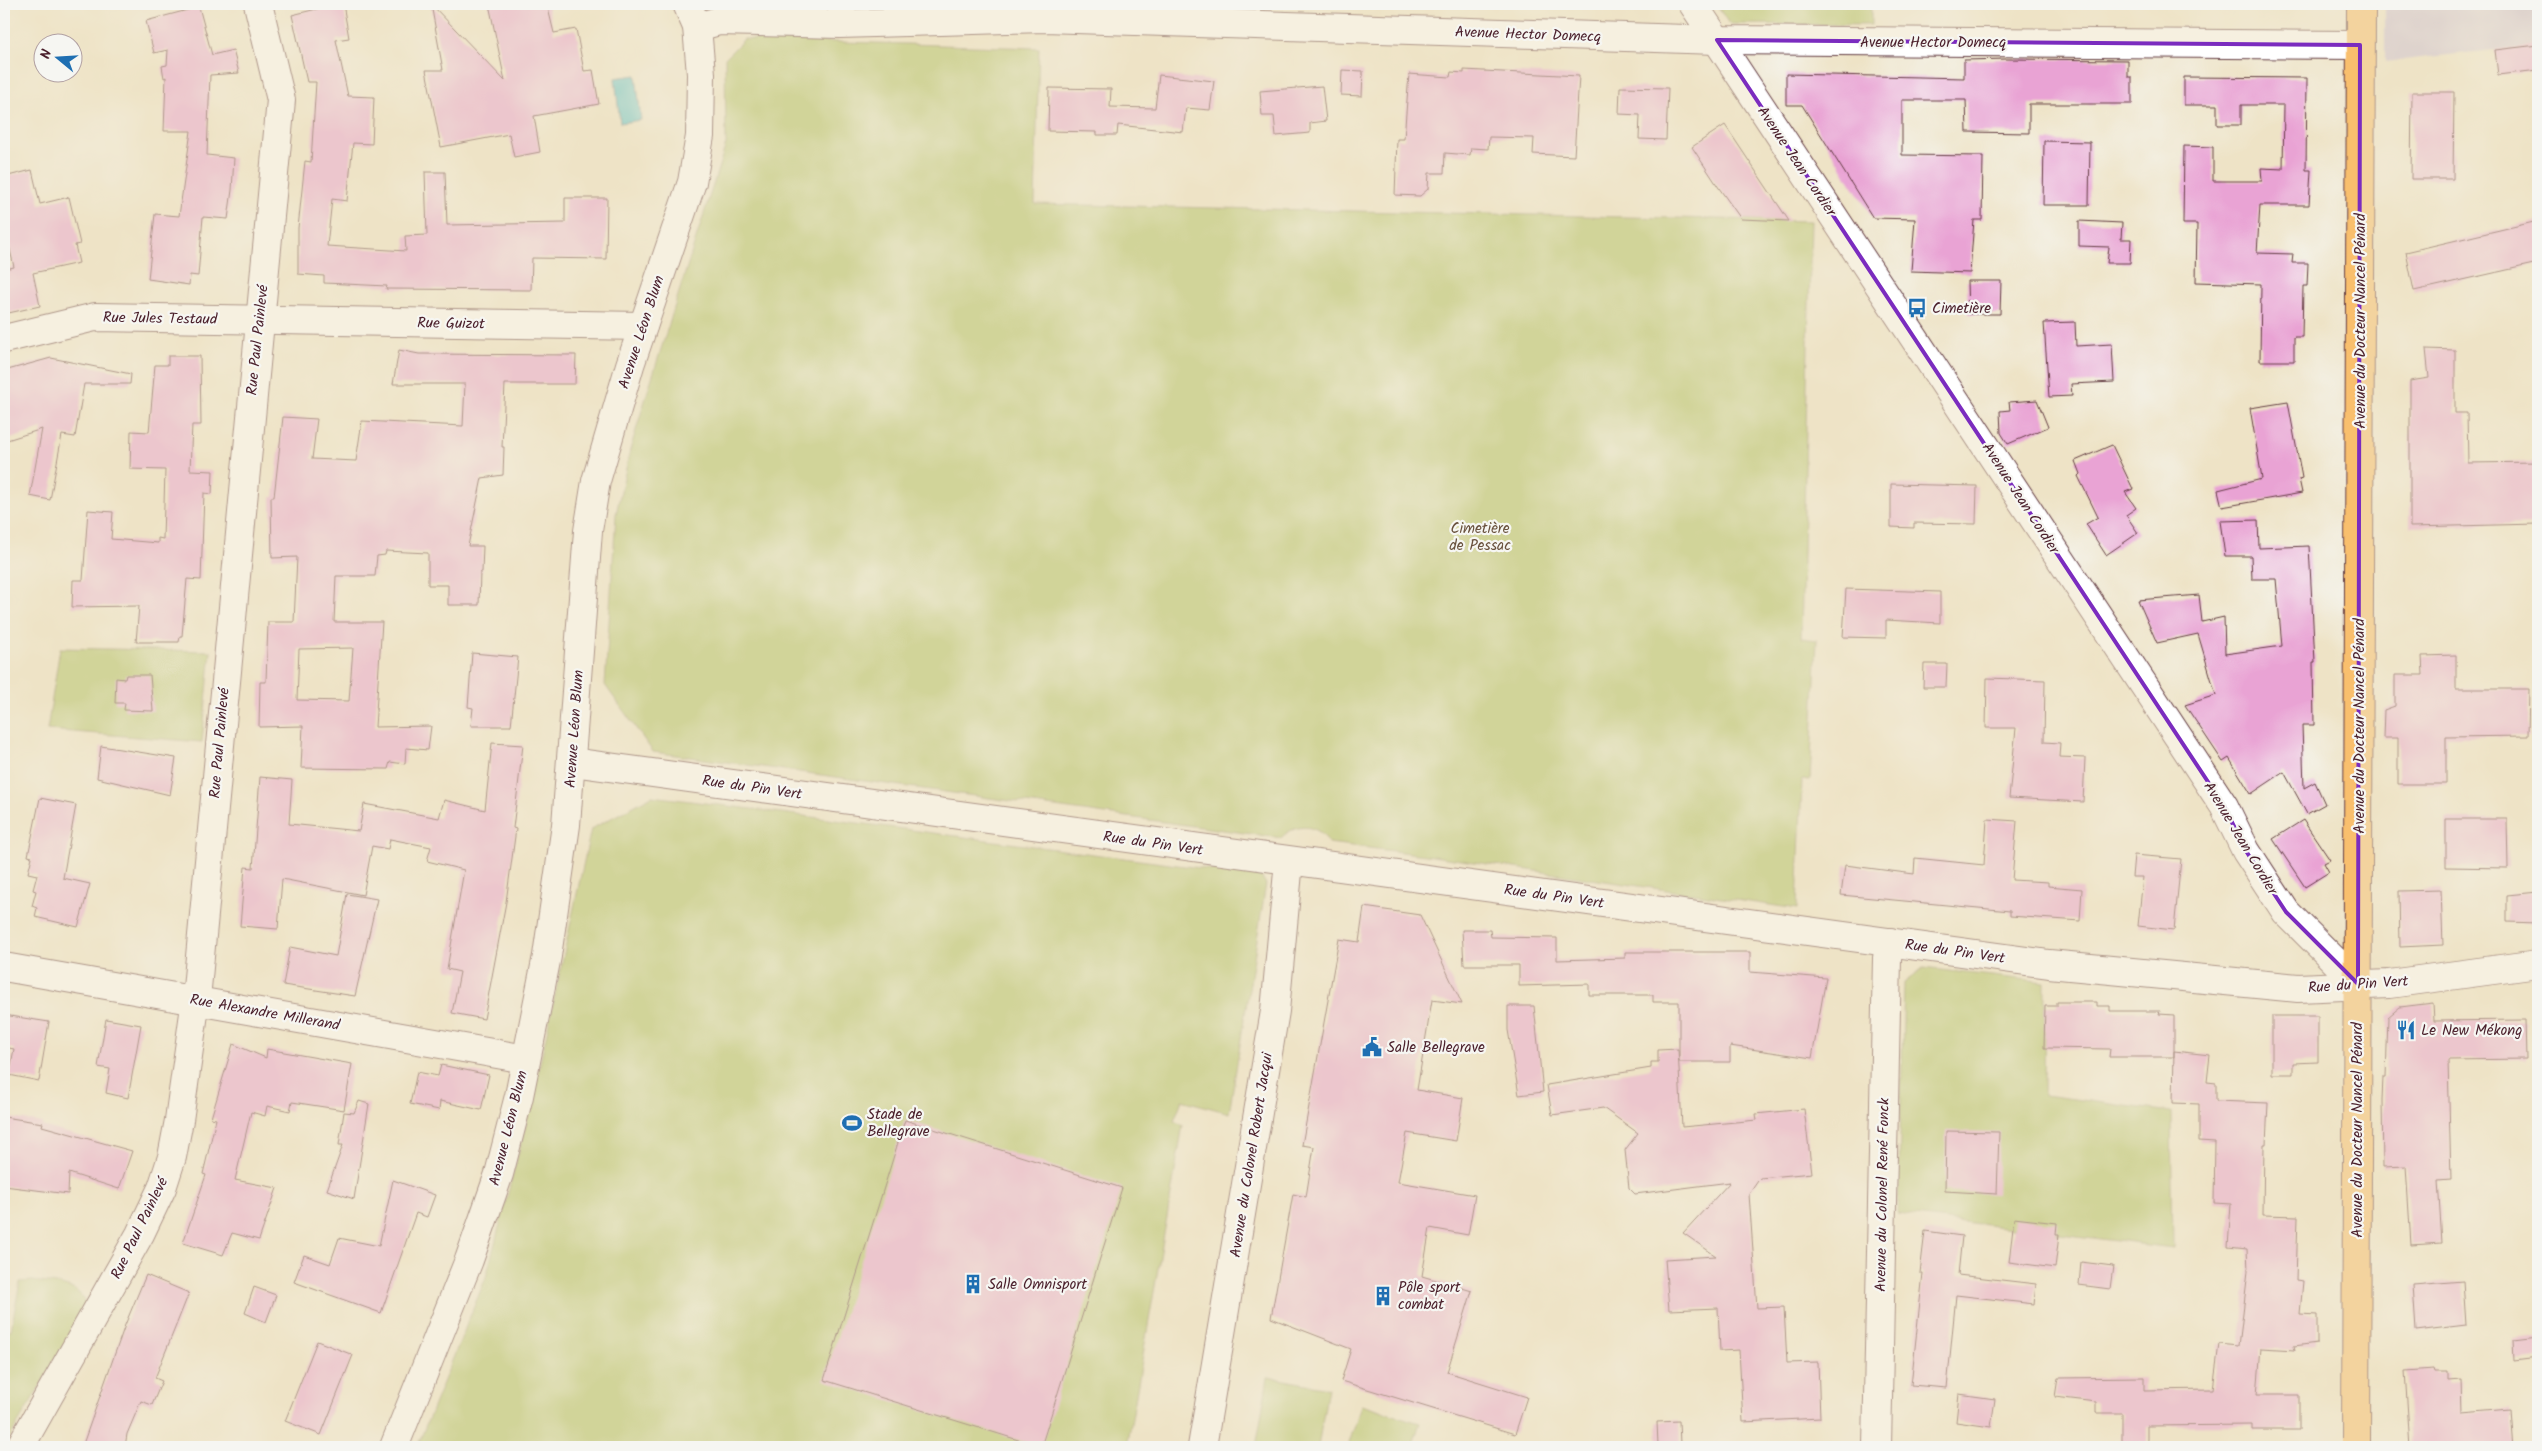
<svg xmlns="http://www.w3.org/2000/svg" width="2542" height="1451" viewBox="0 0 2542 1451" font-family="Kalam,sans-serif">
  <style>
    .industrial { fill: #cbbfd5 }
    .green { fill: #aec164; stroke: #7c7048 }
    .water { fill: #53c0c9; stroke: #4e707a }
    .building { fill: #e9a3d4; fill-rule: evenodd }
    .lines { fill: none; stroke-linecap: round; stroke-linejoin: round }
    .minor-casing { stroke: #633c42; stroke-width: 30 }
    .major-casing { stroke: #633c42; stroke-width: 30 }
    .minor { stroke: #fff; stroke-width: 28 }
    .major { stroke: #f9bf6d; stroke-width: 28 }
    .marked { fill: none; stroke: #7b2cbf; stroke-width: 4; stroke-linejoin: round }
    .labels { text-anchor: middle; stroke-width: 4.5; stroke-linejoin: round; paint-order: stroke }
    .street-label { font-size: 15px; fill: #4a1f2b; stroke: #f6f6f2 }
    .poi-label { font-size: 15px; fill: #4a1f2b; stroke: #f6f6f2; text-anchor: start }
    .park-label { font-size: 15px; fill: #68503c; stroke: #f6f6f2 }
  </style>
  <rect width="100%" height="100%" fill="#f6f6f2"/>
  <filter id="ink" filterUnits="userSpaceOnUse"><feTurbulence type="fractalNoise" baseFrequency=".02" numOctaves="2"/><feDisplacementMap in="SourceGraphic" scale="10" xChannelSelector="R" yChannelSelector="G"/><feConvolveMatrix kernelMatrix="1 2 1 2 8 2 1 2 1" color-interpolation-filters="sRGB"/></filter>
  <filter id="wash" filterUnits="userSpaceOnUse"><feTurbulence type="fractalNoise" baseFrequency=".0096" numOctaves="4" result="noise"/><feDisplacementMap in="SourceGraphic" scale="20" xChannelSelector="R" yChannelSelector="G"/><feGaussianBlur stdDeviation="1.12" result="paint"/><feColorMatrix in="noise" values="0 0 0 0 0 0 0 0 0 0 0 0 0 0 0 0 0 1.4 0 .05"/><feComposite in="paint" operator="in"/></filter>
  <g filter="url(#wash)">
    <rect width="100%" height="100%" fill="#eee3c6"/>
    <polygon class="industrial" points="2385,4 2538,4 2538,45 2385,62"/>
    <g class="green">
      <polygon points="1716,4 1871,4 1871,25 1729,24"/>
      <path d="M744 39 1039 48 1035 204 1811 221 1801 638 1817 640 1810 780 1802 779 1797 909 1426 855 1328 843C1319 823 1295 823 1281 838L653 752 605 685 616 514 630 450 649 387 726 144 725 58Z"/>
      <polygon points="60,648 211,651 202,742 47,730"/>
      <polygon points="652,796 1261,876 1266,884 1229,1113 1182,1100 1174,1121 1183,1125 1127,1447 417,1447 486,1277 531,1105 591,829"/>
      <polygon points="1923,968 2045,982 2044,1095 2171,1112 2173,1248 1898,1214 1904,983"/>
      <path d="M33 1281C50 1284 81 1283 85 1304L81 1317 4 1447V1329L11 1330 20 1282Z"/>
      <polygon points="1268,1377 1328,1388 1318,1447 1256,1447"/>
      <polygon points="1361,1405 1420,1423 1412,1447 1348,1447"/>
    </g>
    <polygon class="water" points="636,75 641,120 620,123 615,78"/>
    <g id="blocks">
      <g class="building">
        <polygon points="337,4 343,4 349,38 336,40 348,96 374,97 372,144 353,143 347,201 332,199 327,246 406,251 405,236 427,235 425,172 445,172 447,225 565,223 565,198 607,198 606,259 532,258 531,290 386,289 387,286 324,283 324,276 298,274 298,228 305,161 311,162 316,82 307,82 292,15"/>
        <polygon points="431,4 505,81 489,4 547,4 554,33 576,29 584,71 593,70 599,104 534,116 540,152 514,157 509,134 441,147 426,70 443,70"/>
        <polygon points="199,7 212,55 233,50 239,73 210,75 207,155 234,158 232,190 228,219 203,217 198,276 190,275 189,285 148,279 155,214 179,216 191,131 164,131 166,77 164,78 162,66 167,65 168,50 154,53 146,21"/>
        <polygon points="2538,45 2538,70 2498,75 2495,50"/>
        <polygon points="2006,59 2128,60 2128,77 2132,77 2132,104 2029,104 2029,133 1967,132 1966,100 1902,100 1902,155 1983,156 1982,220 1974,220 1970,273 1911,271 1915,219 1873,218 1802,105 1786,105 1786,74 1964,78 1964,60"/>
        <polygon points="1342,70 1363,71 1362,96 1341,95"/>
        <polygon points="1464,70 1579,76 1574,156 1533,154 1534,138 1489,137 1488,149 1471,148 1470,155 1445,153 1444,173 1429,173 1428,189 1420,196 1395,195 1397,139 1404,139 1409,74 1450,77 1451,72 1464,73"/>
        <polygon points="1159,75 1214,81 1210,110 1186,108 1183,132 1118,125 1117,135 1097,135 1097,132 1048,131 1049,88 1111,89 1110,107 1155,108"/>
        <polygon points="2184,77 2307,78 2306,170 2311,170 2309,205 2260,205 2257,253 2293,254 2292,263 2308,263 2307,286 2303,286 2302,337 2294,337 2294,361 2260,361 2261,284 2196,282 2197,224 2183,224 2184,146 2213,147 2213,181 2262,181 2261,168 2283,169 2284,105 2241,105 2241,125 2217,125 2217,105 2184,105"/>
        <polygon points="1322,86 1326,121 1310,123 1310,133 1276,136 1274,116 1262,116 1260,91"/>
        <polygon points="1620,87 1668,88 1666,140 1639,139 1640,115 1619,114"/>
        <polygon points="2412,92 2454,92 2453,179 2411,179"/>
        <polygon points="1725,125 1789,221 1741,219 1719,188 1692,147"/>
        <polygon points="2044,141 2090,142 2089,205 2043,205"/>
        <polygon points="32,170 40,204 69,197 80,244 75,245 79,263 33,273 40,306 4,314 4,269 14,267 4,224 4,177"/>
        <polygon points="2079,221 2122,223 2121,239 2131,239 2130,263 2107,263 2109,247 2079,246"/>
        <polygon points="2538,221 2538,263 2414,291 2406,252"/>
        <polygon points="1967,281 2001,281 2000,314 1968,314"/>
        <polygon points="2075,322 2076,346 2112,344 2114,382 2071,384 2072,396 2049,397 2044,323"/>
        <polygon points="2426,349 2455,350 2455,413 2467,413 2468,463 2538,462 2538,524 2410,527 2410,381 2429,378"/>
        <path d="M399 350 419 354 576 355 575 384H505L502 447H504L503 475 482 478 468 546H483L482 572H480L479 605H448V585H428V553L386 551 385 555 377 556 375 576H336L334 622H382L375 727 431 726 428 750 406 748 405 764 390 762 388 769 301 768 303 726 259 727 260 682H266L268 622H294L297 557 272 558 271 497H274L283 417 317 419 312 459 356 461 362 421 463 426 465 384H393ZM353 648 349 701 297 700 299 649Z"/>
        <polygon points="168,356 200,356 201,425 192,425 190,470 213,471 212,494 204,493 201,580 187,579 182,636 180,636 179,642 136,642 139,606 72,607 73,580 83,580 88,510 113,512 111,539 158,543 158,538 163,539 165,470 130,469 131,431 149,432 155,365 168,365"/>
        <polygon points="51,358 131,374 130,384 84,384 75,437 62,435 50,500 30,496 42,429 4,441 4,371"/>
        <polygon points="2037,400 2048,427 2008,444 2001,433 2000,411 2010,410 2009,402"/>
        <polygon points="2288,402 2302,478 2299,479 2302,493 2222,507 2218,490 2262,479 2250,408"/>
        <polygon points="2112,445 2133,489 2125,492 2136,508 2126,515 2138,533 2106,555 2086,524 2098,517 2078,476 2080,474 2075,461"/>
        <polygon points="1891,484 1977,486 1976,524 1914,523 1914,528 1891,527"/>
        <polygon points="2258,520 2259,548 2309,546 2315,662 2313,662 2314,725 2302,725 2304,788 2315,782 2325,804 2307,814 2284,772 2251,794 2229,758 2223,762 2185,705 2216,695 2198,634 2157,643 2138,600 2199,595 2202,622 2224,617 2225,654 2282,646 2276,579 2252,579 2251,556 2225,556 2220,521"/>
        <polygon points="1846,589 1940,592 1940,623 1886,620 1886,638 1843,637"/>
        <polygon points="472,653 518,657 511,726 471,726 473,708 468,707"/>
        <polygon points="2456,655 2456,689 2529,689 2528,736 2446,737 2446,784 2398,784 2398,738 2383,738 2384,710 2395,706 2395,675 2423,675 2422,656"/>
        <polygon points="1924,664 1947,664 1946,687 1923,687"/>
        <polygon points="126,675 150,675 153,711 124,710 125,703 115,703 116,678 125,679"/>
        <polygon points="1987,678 2045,680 2044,742 2060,743 2059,757 2085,758 2083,802 2009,798 2016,728 1986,728"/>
        <polygon points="492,743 523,745 513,828 516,829 506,902 484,1019 452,1013 460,972 447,969 464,870 427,861 431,847 390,839 388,849 372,846 363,895 282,879 278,929 240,926 245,867 253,868 260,777 292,780 289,824 359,831 364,804 439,818 444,800 485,810"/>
        <polygon points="101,746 176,758 170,795 97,778"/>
        <polygon points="40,798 76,805 63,878 90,884 78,927 35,917 37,908 32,906 36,891 33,890 37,875 28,873 32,857 28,856"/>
        <polygon points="1987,819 2017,821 2012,880 2048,882 2048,886 2082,889 2080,921 2010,916 2010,911 1841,895 1845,865 1914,874 1915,858 1984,865"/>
        <polygon points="2446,819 2507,819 2508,868 2446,867"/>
        <polygon points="2303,820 2330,860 2324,863 2329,872 2305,887 2273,839"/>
        <polygon points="2134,855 2181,859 2174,930 2138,926 2143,877 2132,877"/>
        <polygon points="2441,890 2443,945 2400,947 2399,891"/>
        <polygon points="2538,892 2538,923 2507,922 2507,895"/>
        <polygon points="347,894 377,899 355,996 283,985 290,947 336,956"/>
        <polygon points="1364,907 1420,915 1462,1004 1432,1000 1417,1090 1463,1098 1456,1141 1407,1133 1398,1182 1475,1195 1468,1235 1430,1228 1422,1276 1472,1291 1447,1372 1527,1397 1515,1434 1341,1381 1351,1349 1271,1318 1293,1194 1306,1197 1314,1147 1302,1145 1339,939 1359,942"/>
        <polygon points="1462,930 1490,930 1491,937 1557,938 1557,960 1625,958 1625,952 1750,952 1750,972 1826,978 1812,1058 1730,1046 1730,1062 1679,1062 1679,1002 1653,1002 1653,995 1589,995 1589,984 1519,986 1519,965 1464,965"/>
        <polygon points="2057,1002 2097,1002 2097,1006 2110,1006 2110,1011 2160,1011 2159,1014 2174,1015 2174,1057 2109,1057 2110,1049 2044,1048 2045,1006 2057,1006"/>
        <polygon points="2433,1003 2434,1021 2525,1020 2526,1059 2448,1060 2451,1180 2438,1181 2442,1243 2411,1245 2406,1166 2383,1167 2382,1100 2383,1077 2386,1077 2388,1017 2400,1007"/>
        <polygon points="1508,1006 1534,1006 1543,1092 1519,1095 1508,1030"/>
        <polygon points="4,1015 49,1022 39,1081 9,1075 14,1049 4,1047"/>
        <polygon points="2272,1016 2318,1016 2318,1062 2293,1063 2293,1074 2272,1074"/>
        <polygon points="106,1019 141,1025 128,1098 106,1093 110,1069 98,1067"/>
        <polygon points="233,1044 266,1058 267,1049 352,1064 344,1110 292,1102 290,1111 267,1106 265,1116 251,1112 235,1180 277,1188 259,1240 232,1233 223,1255 183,1243 206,1175 203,1174 216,1119 211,1118"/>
        <polygon points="1678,1049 1682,1127 1757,1120 1756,1114 1804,1109 1812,1173 1760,1178 1749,1194 1757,1308 1784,1307 1787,1363 1818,1362 1820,1418 1743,1422 1739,1350 1720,1351 1718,1308 1669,1310 1665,1259 1716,1256 1683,1233 1730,1182 1635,1194 1629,1188 1625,1150 1638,1133 1603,1108 1552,1115 1547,1085 1651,1068 1651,1062 1658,1062 1658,1050"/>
        <polygon points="2174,1051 2210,1055 2207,1082 2216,1083 2216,1101 2268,1103 2266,1144 2264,1144 2263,1215 2298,1216 2296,1280 2303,1281 2300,1314 2317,1315 2317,1343 2294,1346 2295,1350 2261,1348 2257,1395 2299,1395 2299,1430 2252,1430 2252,1425 2147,1426 2147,1447 2122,1447 2122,1413 2096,1413 2096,1402 2055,1397 2058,1378 2144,1377 2144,1390 2213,1389 2219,1344 2239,1346 2248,1271 2247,1249 2228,1247 2231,1204 2214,1203 2215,1142 2199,1141 2199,1104 2173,1103"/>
        <polygon points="441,1065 489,1075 481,1110 440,1101 439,1110 410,1104 417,1072 438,1076"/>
        <polygon points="359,1101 369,1104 354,1199 327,1190 343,1145 339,1145 344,1112 354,1113"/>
        <polygon points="4,1117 43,1123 42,1126 132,1151 119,1189 69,1173 68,1194 4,1186"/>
        <polygon points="905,1120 1122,1188 1041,1447 824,1380"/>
        <polygon points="1946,1131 1999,1132 1997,1194 1945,1191"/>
        <polygon points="393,1180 435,1195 427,1217 416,1213 381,1313 294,1282 304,1255 330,1264 339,1238 379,1246"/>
        <polygon points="2014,1218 2057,1223 2056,1235 2059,1235 2055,1268 2009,1262"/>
        <polygon points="1925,1231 1962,1236 1958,1275 2036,1284 2034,1304 1956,1295 1947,1388 1911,1385 1923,1273 1920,1273"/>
        <polygon points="2081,1262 2113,1266 2110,1289 2079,1285"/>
        <polygon points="146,1275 189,1293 155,1378 162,1381 152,1405 141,1401 127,1434 125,1447 82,1447 125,1325"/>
        <polygon points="2463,1281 2466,1325 2416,1331 2413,1285"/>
        <polygon points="254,1287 276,1295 266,1322 245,1313"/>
        <polygon points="2538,1337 2538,1358 2514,1361 2513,1340"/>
        <polygon points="317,1341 353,1355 321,1435 285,1421"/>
        <polygon points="2434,1369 2435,1372 2448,1372 2448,1381 2461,1380 2462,1413 2510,1409 2513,1447 2410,1447 2405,1371"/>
        <polygon points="1959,1394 1995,1399 1991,1427 1956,1422"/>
        <polygon points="1679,1421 1680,1444 1658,1445 1657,1422"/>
      </g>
    </g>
  </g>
  <g filter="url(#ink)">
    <use href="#blocks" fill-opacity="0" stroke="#633c42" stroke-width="1"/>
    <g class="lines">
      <defs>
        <g id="minor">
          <polyline points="1693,4 2224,806 2246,851 2286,912 2358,984"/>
          <polyline points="697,27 719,21 840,24 1045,18 1717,40 2360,45"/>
          <polyline points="4,339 95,317 643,326"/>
          <polyline points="572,762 2049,964 2298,988 2389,984 2538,964"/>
          <polyline points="4,967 526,1059"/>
          <polyline points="20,1447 140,1234 162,1188 172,1157 179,1120 196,999 281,100 258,4"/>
          <polyline points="394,1447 469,1260 499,1174 519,1096 547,956 566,825 588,531 596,481 630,365 692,182 700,136 701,74 697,27 687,4"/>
          <polyline points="1202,1447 1275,1011 1289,861"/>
          <polyline points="1877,1447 1887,958 1890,942"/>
        </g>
        <polyline id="major" points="2356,1447 2361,4"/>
      </defs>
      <use href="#minor" class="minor-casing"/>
      <use href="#major" class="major-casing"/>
      <use href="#minor" class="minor"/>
      <use href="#major" class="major"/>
    </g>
  </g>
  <path d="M0 0H2542V1451H0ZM1717 40 2360 45 2358 984 2286 912 2246 851 2224 806Z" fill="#eee3c6" fill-opacity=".55" fill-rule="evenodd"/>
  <path class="marked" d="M1717 40 2360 45 2358 984 2286 912 2246 851 2224 806Z"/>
  <defs>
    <symbol id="bus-bare" viewBox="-9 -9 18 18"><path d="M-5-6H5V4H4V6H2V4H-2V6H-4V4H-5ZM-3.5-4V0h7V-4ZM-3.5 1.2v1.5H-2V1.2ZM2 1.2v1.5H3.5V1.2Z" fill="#1f6fb2" stroke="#f6f6f2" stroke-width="2.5" paint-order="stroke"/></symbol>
    <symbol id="restaurant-bare" viewBox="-9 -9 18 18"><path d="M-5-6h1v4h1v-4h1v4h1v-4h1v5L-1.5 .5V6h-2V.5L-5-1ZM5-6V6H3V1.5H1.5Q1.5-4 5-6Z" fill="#1f6fb2" stroke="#f6f6f2" stroke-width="2.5" paint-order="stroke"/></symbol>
    <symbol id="civic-bare" viewBox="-9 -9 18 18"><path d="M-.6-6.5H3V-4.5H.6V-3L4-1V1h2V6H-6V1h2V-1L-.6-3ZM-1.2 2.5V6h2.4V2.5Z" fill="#1f6fb2" stroke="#f6f6f2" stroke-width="2.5" paint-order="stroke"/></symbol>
    <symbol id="stadium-bare" viewBox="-9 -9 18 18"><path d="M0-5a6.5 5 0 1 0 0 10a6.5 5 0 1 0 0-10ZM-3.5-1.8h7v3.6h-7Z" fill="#1f6fb2" stroke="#f6f6f2" stroke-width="2.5" paint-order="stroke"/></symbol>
    <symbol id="building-bare" viewBox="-9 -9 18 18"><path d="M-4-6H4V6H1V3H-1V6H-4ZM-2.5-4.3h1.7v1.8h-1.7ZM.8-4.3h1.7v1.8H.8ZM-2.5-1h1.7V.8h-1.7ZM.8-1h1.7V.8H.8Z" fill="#1f6fb2" stroke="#f6f6f2" stroke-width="2.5" paint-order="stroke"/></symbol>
  </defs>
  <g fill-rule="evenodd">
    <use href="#bus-bare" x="1903" y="294" width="28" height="28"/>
    <use href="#restaurant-bare" x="2392" y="1016" width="28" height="28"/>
    <use href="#civic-bare" x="1358" y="1033" width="28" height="28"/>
    <use href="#stadium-bare" x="838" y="1109" width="28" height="28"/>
    <use href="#building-bare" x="959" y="1270" width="28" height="28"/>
    <use href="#building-bare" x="1369" y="1282" width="28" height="28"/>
  </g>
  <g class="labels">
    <g class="street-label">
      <text transform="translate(1528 34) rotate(2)" y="5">Avenue Hector Domecq</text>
      <text x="1933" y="47">Avenue Hector Domecq</text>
      <text transform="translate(1797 161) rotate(56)" y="5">Avenue Jean Cordier</text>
      <text transform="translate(160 318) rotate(1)" y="5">Rue Jules Testaud</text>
      <text transform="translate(2360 321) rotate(-90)" y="5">Avenue du Docteur Nancel Pénard</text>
      <text transform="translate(451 323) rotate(1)" y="5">Rue Guizot</text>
      <text transform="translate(641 332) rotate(-72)" y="5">Avenue Léon Blum</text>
      <text transform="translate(257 340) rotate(-84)" y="5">Rue Paul Painlevé</text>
      <text transform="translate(2021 498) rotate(57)" y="5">Avenue Jean Cordier</text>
      <text transform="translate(2359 726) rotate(-90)" y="5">Avenue du Docteur Nancel Pénard</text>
      <text transform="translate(574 729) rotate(-86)" y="5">Avenue Léon Blum</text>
      <text transform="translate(219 743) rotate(-85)" y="5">Rue Paul Painlevé</text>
      <text transform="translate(752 787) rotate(8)" y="5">Rue du Pin Vert</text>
      <text transform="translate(2241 838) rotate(59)" y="5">Avenue Jean Cordier</text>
      <text transform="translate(1153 843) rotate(8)" y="5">Rue du Pin Vert</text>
      <text transform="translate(1554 896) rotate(8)" y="5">Rue du Pin Vert</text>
      <text transform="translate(1955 951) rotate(8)" y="5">Rue du Pin Vert</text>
      <text transform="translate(2358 984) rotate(-4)" y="5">Rue du Pin Vert</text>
      <text transform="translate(265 1012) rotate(10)" y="5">Rue Alexandre Millerand</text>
      <text transform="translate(508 1128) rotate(-76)" y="5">Avenue Léon Blum</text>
      <text transform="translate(2357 1130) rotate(-90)" y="5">Avenue du Docteur Nancel Pénard</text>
      <text transform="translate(1251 1155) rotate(-81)" y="5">Avenue du Colonel Robert Jacqui</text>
      <text transform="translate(1882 1195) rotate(-89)" y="5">Avenue du Colonel René Fonck</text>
      <text transform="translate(139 1228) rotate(-64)" y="5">Rue Paul Painlevé</text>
    </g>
    <g class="poi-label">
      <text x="1932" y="313">Cimetière</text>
      <text x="2421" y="1035">Le New Mékong</text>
      <text x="1387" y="1052">Salle Bellegrave</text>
      <text x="867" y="1119">Stade de<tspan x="867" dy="17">Bellegrave</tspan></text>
      <text x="988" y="1289">Salle Omnisport</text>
      <text x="1398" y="1292">Pôle sport<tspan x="1398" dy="17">combat</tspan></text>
    </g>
    <g class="park-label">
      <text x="1480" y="533">Cimetière<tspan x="1480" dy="17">de Pessac</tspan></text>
    </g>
  </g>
  <rect width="2542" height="1451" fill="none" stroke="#f6f6f2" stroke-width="20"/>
  <g transform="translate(58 58) rotate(288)"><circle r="24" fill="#f6f6f2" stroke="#b1a0a2"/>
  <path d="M0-4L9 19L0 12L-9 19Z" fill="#1f6fb2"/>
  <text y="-8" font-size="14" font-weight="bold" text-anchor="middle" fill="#4a1f2b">N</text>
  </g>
</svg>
